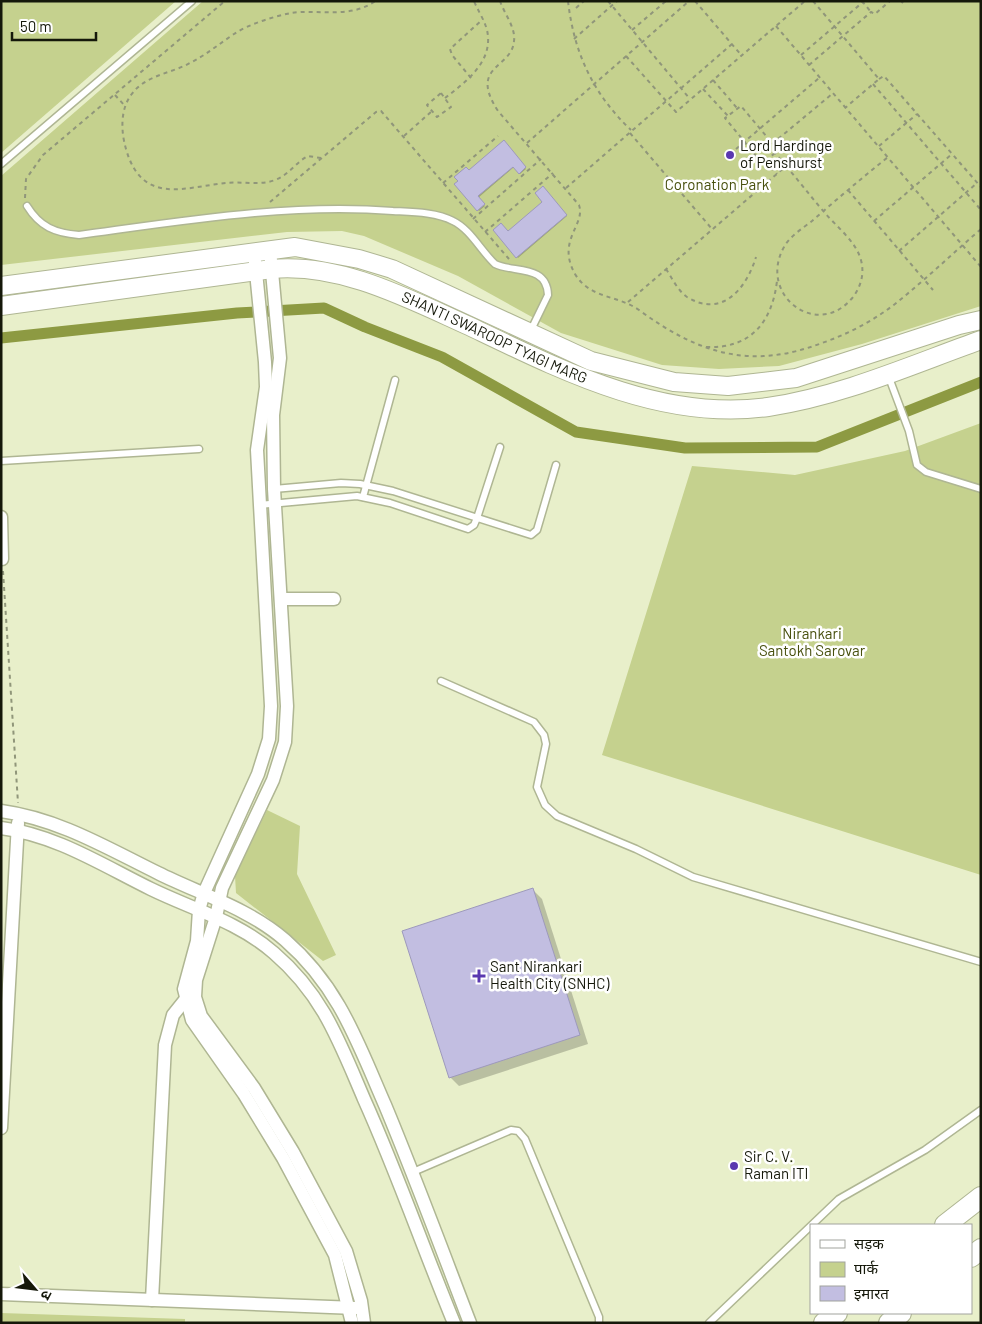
<svg xmlns="http://www.w3.org/2000/svg" width="982" height="1324" viewBox="0 0 982 1324" font-family="Barlow,'Noto Sans Devanagari',sans-serif">
  <style>
    .green { fill: #c5d18e }
    .shadow { fill: #0003 }
    .lines { fill: none; stroke-linecap: round; stroke-linejoin: round }
    .canal { stroke: #8d9a42; stroke-width: 11 }
    .building { fill: #c2bee1; stroke: #9d99bb }
    .service-casing { stroke: #afb693; stroke-width: 9 }
    .minor-casing { stroke: #afb693; stroke-width: 15 }
    .secondary-casing { stroke: #afb693; stroke-width: 20 }
    .trunk-casing { stroke: #afb693; stroke-width: 22 }
    .path { stroke: #90967a; stroke-width: 2; stroke-dasharray: 4 4; stroke-linecap: butt }
    .service { stroke: #fff; stroke-width: 6 }
    .minor { stroke: #fff; stroke-width: 12 }
    .secondary { stroke: #fff; stroke-width: 18 }
    .trunk { stroke: #fff; stroke-width: 20 }
    .poi-dot { fill: #5a38b0; stroke: #fff; stroke-width: 2 }
    .labels { text-anchor: middle; stroke-width: 5; stroke-linejoin: round; paint-order: stroke }
    .poi-label { font-size: 15px; fill: #15180a; stroke: #fff; text-anchor: start }
    .park-label { font-size: 15px; fill: #48500e; stroke: #fff }
    .street-label { font-size: 15px; fill: #15180a; stroke: #fff }
  </style>
  <rect width="100%" height="100%" fill="#e8efca"/>
  <g class="green">
    <polygon points="1,1 176,1 1,153"/>
    <polygon points="203,1 981,1 981,306 862,344 779,366 719,369 662,365 561,333 458,276 364,236 342,231 287,232 1,265 1,176"/>
    <polygon points="981,423 981,875 602,755 692,466 795,475 905,451"/>
    <polygon points="267,810 300,826 297,874 336,955 323,961 236,893 235,876"/>
    <polygon points="1,1313 185,1319 185,1323 1,1323"/>
  </g>
  <g class="shadow">
    <polygon points="504,142 526,169 520,174 514,167 478,198 485,206 479,211 456,184"/>
    <polygon points="543,188 567,216 518,258 495,230 508,233 544,202"/>
    <polygon points="533,890 542,899 588,1044 459,1086 450,1077"/>
  </g>
  <g class="lines">
    <polyline class="canal" points="1,338 237,313 324,308 365,327 442,357 576,432 685,448 817,447 981,382"/>
  </g>
  <g class="building">
    <polygon points="504,140 526,167 519,174 513,167 478,196 485,204 477,211 454,184 458,181 454,177 466,167 469,170"/>
    <polygon points="543,186 567,215 516,258 493,230 501,223 508,231 542,202 535,193"/>
    <polygon points="533,888 580,1035 449,1078 402,931"/>
  </g>
  <g class="lines">
    <defs>
      <g id="service">
        <polyline points="1,164 192,1"/>
        <path d="M27 206C40 227 55 233 79 235 182 221 288 203 393 211 412 212 436 212 453 221 470 229 481 251 495 264 513 273 547 264 548 295L530 332"/>
        <polyline points="888,375 909,431 917,465 926,472 981,489"/>
        <polyline points="1,461 199,449"/>
        <polyline points="274,489 341,483 360,484 393,491 531,535 537,530 556,465"/>
        <polyline points="363,497 395,380"/>
        <polyline points="259,505 357,496 390,503 468,529 474,525 477,518 500,447"/>
        <polyline points="441,681 534,722 544,735 546,744 537,787 545,805 557,816 636,849 693,877 981,962"/>
        <polyline points="413,1172 511,1130 518,1131 525,1139 599,1317 599,1323"/>
        <polyline points="709,1323 839,1199 925,1150 981,1110"/>
      </g>
      <g id="minor">
        <polyline points="270,250 280,358 273,415 274,489 287,706 285,742 273,780 222,888 216,917 196,980 195,997 201,1016 254,1088 293,1152 346,1251 361,1301 364,1323"/>
        <polyline points="254,252 265,362 266,387 257,450 271,706 269,739 258,774 204,893 199,910 197,941 184,989 192,1020 244,1094 283,1158 335,1255 352,1323"/>
        <polyline points="1,517 2,559"/>
        <polyline points="281,599 334,599"/>
        <path d="M1 811C59 819 107 848 158 873 200 894 248 908 285 940 339 987 357 1041 385 1105 415 1177 442 1250 470 1323"/>
        <path d="M1 828C56 835 102 865 151 889 192 909 239 922 274 953 323 995 339 1041 364 1099 397 1172 423 1248 454 1323"/>
        <polyline points="1,1128 18,823"/>
        <polyline points="1,1294 356,1308"/>
        <polyline points="152,1300 165,1045 173,1015 189,995"/>
      </g>
      <g id="secondary">
        <polyline points="1,286 295,247 359,259 392,269 591,361 674,382 728,386 796,378 959,325 981,320"/>
        <path id="s1" d="M1 306 272 269C341 263 407 298 469 326 561 370 662 422 768 407 842 396 911 365 981 340"/>
      </g>
      <g id="trunk">
        <polyline points="945,1225 981,1197"/>
        <polyline points="971,1257 981,1249"/>
        <polyline points="824,1323 837,1313"/>
        <polyline points="889,1323 901,1313"/>
      </g>
    </defs>
    <use href="#service" class="service-casing"/>
    <use href="#minor" class="minor-casing"/>
    <use href="#secondary" class="secondary-casing"/>
    <use href="#trunk" class="trunk-casing"/>
    <g class="path">
      <path d="M500 1C504 13 516 28 514 41 512 69 468 65 498 111L579 205C586 225 556 240 575 274 590 299 618 295 639 310 699 354 751 370 822 343 848 334 873 321 895 304 925 280 952 254 981 229"/>
      <path d="M568 1C574 53 593 94 631 130"/>
      <polyline points="608,1 690,99"/>
      <polyline points="695,1 742,56"/>
      <polyline points="813,1 879,79 845,108"/>
      <polyline points="862,1 871,12"/>
      <polyline points="901,1 903,3"/>
      <polyline points="576,8 584,1"/>
      <polyline points="776,26 981,267"/>
      <polyline points="632,30 666,1"/>
      <polyline points="574,39 617,1"/>
      <polyline points="801,55 863,2"/>
      <polyline points="626,56 676,112 805,1"/>
      <polyline points="809,65 871,12 875,14 890,1"/>
      <polyline points="471,78 452,55 450,49 483,19"/>
      <polyline points="879,79 884,76 981,187"/>
      <polyline points="713,80 737,108"/>
      <polyline points="873,84 981,210"/>
      <polyline points="703,89 728,116"/>
      <polygon points="441,93 451,107 437,117 427,105"/>
      <polyline points="115,95 125,106"/>
      <path d="M445 98C467 81 494 61 487 30 484 19 478 11 474 1"/>
      <polyline points="630,133 712,229"/>
      <polyline points="404,136 432,111"/>
      <polyline points="527,143 689,1"/>
      <polyline points="772,144 832,94"/>
      <polyline points="879,146 917,114"/>
      <polyline points="736,149 819,78"/>
      <path d="M321 158 308 156C296 162 289 175 275 180 260 186 242 181 226 183 185 187 142 206 126 149 121 132 120 110 131 95 145 75 170 74 190 63 206 55 219 44 234 34 249 24 272 17 291 13 318 9 351 19 375 1"/>
      <polyline points="766,161 777,174"/>
      <path d="M786 166C799 181 811 197 825 213 836 226 854 240 860 257 865 271 862 285 853 297 818 341 757 295 784 247 790 236 803 228 812 221 837 199 862 178 888 157"/>
      <polyline points="443,183 498,136"/>
      <polyline points="566,188 732,44"/>
      <polyline points="848,190 933,290"/>
      <polyline points="25,198 26,179 43,155 225,1"/>
      <polyline points="270,202 376,112 381,111 509,259"/>
      <polyline points="473,219 541,159"/>
      <polyline points="874,221 952,154"/>
      <polyline points="485,232 553,173"/>
      <polyline points="899,251 977,183"/>
      <path d="M666 269C672 278 678 291 687 297 723 319 747 287 756 257"/>
      <polyline points="628,302 786,166 775,153 777,149 741,106 725,118 761,162 764,162 775,153"/>
      <path d="M706 347C750 349 772 323 777 281"/>
      <polyline points="3,571 18,803"/>
    </g>
    <use href="#service" class="service"/>
    <use href="#minor" class="minor"/>
    <use href="#secondary" class="secondary"/>
    <use href="#trunk" class="trunk"/>
  </g>
  <g class="poi-dot">
    <circle cx="730" cy="155" r="5"/>
    <path d="M476.5 968.5h5v5h5v5h-5v5h-5v-5h-5v-5h5z"/>
    <circle cx="734" cy="1166" r="5"/>
  </g>
  <g class="labels">
    <g class="poi-label">
      <text x="740" y="151">Lord Hardinge<tspan x="740" dy="17">of Penshurst</tspan></text>
      <text x="490" y="972">Sant Nirankari<tspan x="490" dy="17">Health City (SNHC)</tspan></text>
      <text x="744" y="1162">Sir C. V.<tspan x="744" dy="17">Raman ITI</tspan></text>
    </g>
    <g class="park-label">
      <text x="717" y="190">Coronation Park</text>
      <text x="812" y="639">Nirankari<tspan x="812" dy="17">Santokh Sarovar</tspan></text>
    </g>
    <g class="street-label">
      <text dy="5" stroke="none"><textPath href="#s1" startOffset="509">SHANTI SWAROOP TYAGI MARG</textPath></text>
    </g>
  </g>
  <rect width="982" height="1324" fill="none" stroke="#15180a" stroke-width="5"/>
  <rect x="810" y="1224" width="162" height="90" fill="#ffffff" stroke="#a1a39d"/>
  <rect x="820" y="1240" width="25" height="8" fill="#ffffff" stroke="#a1a39d"/>
  <text x="854" y="1249" font-size="15" fill="#15180a">सड़क</text>
  <rect x="820" y="1262" width="25" height="15" fill="#c5d18e" stroke="#a1a39d"/>
  <text x="854" y="1274" font-size="15" fill="#15180a">पार्क</text>
  <rect x="820" y="1286" width="25" height="15" fill="#c2bee1" stroke="#a1a39d"/>
  <text x="854" y="1299" font-size="15" fill="#15180a">इमारत</text>
  <g transform="translate(35 1289) rotate(118)" stroke="#ffffff" stroke-width="4" paint-order="stroke">
  <path d="M0-4L9 19L0 12L-9 19Z" fill="#15180a"/>
  <text y="-8" font-size="14" font-weight="bold" text-anchor="middle" fill="#15180a">उ</text>
  </g>
  <path d="M12 32v8h84v-8" fill="none" stroke="#15180a" stroke-width="2.5"/>
  <text x="20" y="32" font-size="15" fill="#15180a" stroke="#ffffff" stroke-width="4" paint-order="stroke">50 m</text>
</svg>
